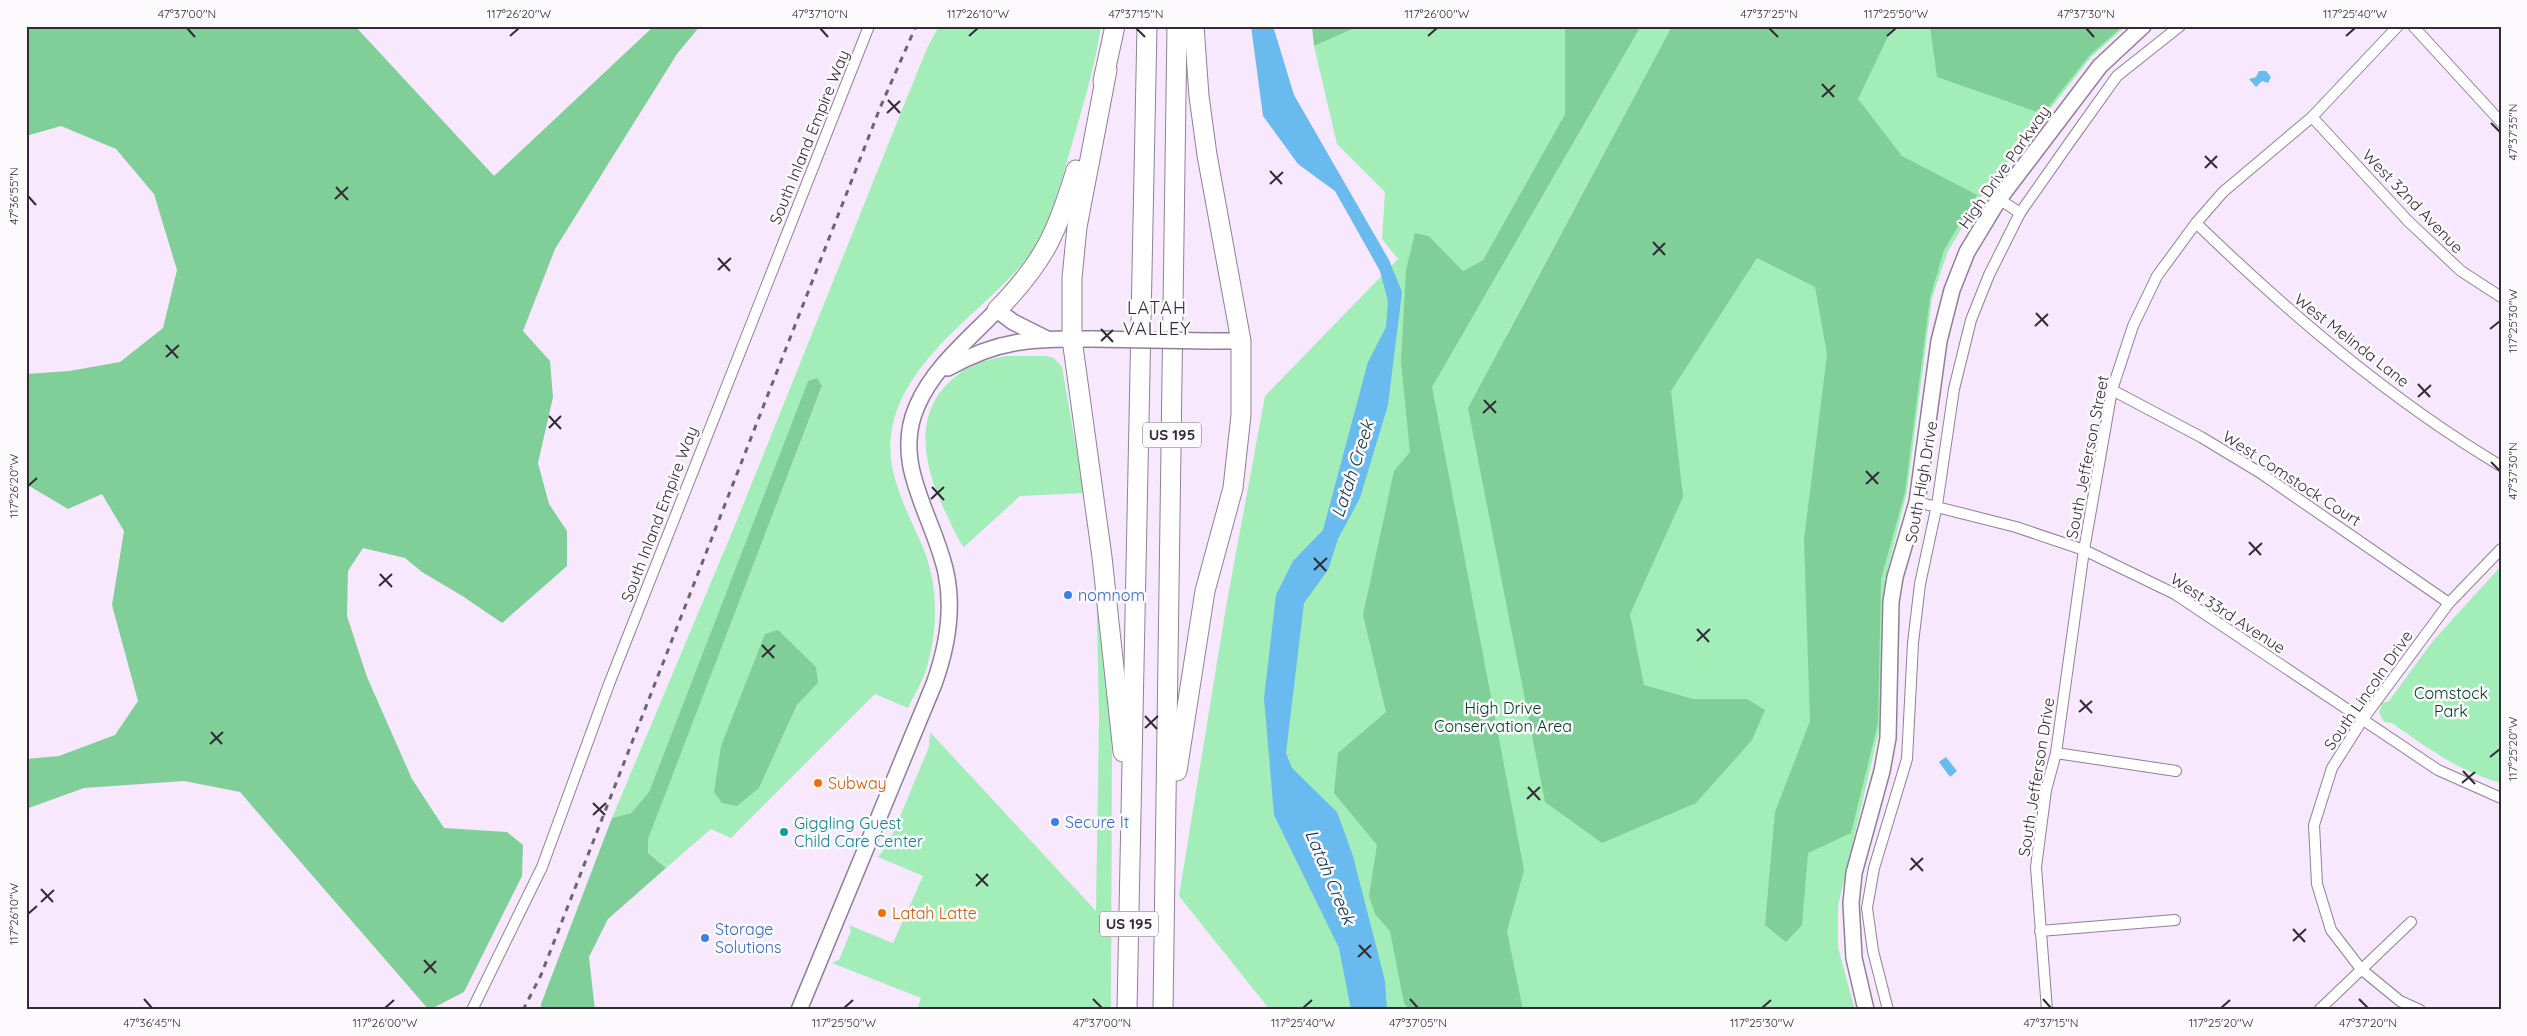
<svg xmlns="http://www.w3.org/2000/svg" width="2527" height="1036" viewBox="0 0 2527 1036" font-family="Quicksand,sans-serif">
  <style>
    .green { fill: #a3edb9; fill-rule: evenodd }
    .forest { fill: #80ce98 }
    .water { fill: #69baee }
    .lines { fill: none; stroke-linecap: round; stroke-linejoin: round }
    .street-casing { stroke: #8f8195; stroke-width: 12 }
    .secondary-casing { stroke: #8f8195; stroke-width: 18 }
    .highway-casing { stroke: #8f8195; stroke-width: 21 }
    .street { stroke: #fff; stroke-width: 10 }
    .secondary { stroke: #fff; stroke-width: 15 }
    .highway { stroke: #fff; stroke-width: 19 }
    .rail { stroke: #6d6471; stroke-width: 3; stroke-dasharray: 6 6; stroke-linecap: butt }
    .secondary-bridge-casing { stroke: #8f8195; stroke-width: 18; stroke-linecap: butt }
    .secondary-bridge { stroke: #fff; stroke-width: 15 }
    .ticks { fill: none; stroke: #312b33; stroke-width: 2 }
    .shop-dot { fill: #3f7fe0; stroke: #fdfafe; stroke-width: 2 }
    .food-dot { fill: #e8710a; stroke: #fdfafe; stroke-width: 2 }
    .culture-dot { fill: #0f9aa8; stroke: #fdfafe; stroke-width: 2 }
    .labels { text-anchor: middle; stroke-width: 5; stroke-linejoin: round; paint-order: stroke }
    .shield { fill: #fdfafe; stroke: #6e6970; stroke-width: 1 }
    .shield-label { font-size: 15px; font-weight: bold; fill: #312b33 }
    .street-label { font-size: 16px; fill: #312b33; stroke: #fdfafe }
    .shop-label { font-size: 16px; fill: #366cbe; stroke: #fdfafe; text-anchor: start }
    .park-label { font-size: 16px; fill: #00401e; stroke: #fdfafe }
    .food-label { font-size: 16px; fill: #c56008; stroke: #fdfafe; text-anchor: start }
    .culture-label { font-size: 16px; fill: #0d838f; stroke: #fdfafe; text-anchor: start }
    .neighbourhood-label { font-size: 18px; letter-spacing: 1px; fill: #312b33; stroke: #fdfafe }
    .water-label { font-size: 18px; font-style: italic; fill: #0d3146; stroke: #fdfafe }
    .neatline { fill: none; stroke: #312b33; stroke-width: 2 }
    .ticks-label { font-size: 12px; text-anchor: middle; fill: #312b33 }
  </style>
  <rect width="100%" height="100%" fill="#f7e8fe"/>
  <g class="green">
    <path d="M939 26H1101C1095 67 1083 105 1072 144 1060 184 1050 231 1023 263 980 314 910 355 893 424 882 469 907 509 924 550 939 588 938 631 926 670 922 683 914 695 908 708L875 694 731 838 711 829 666 868 648 853 647 840 822 387 817 378 808 381 649 792 631 813 612 818 735 525 927 48ZM765 634 818 683 797 705 759 788Z"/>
    <polygon points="1359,26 1565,26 1565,114 1483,260 1463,271 1429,236 1415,233 1479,306 1641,26 1672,26 1506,336 1795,26 2126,26 2091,57 1980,198 1948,251 1932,298 1907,492 1885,580 1881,722 1838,906 1838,947 1855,1010 1270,1010 1179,896 1226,607 1265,396 1398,259 1382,239 1385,192 1337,144 1314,46"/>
    <path d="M1006 356H1047L1054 358 1062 367 1084 493 1020 496 964 547C955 536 950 520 943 507 921 459 912 405 963 371 976 362 992 359 1006 356Z"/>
    <path d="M2501 566V783C2460 772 2426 747 2392 723L2384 722 2379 713 2382 703 2389 701 2432 642Z"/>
    <polygon points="1096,573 1109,675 1112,751 1111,1010 917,1010 921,998 832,963 839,960 851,931 849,925 893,943 923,876 878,857 888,845 929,747 930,732 1096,911 1099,717"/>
  </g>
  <g class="forest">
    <polygon points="26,26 355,26 494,176 654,26 700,26 677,54 555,249 523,331 550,361 553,397 538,463 549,504 567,531 567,566 502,623 464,597 422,572 405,558 363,548 348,571 347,616 367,677 412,779 444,828 507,832 523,845 522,876 464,992 429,1010 240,792 184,781 84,788 26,809 26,759 59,756 115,735 138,701 112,605 124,531 102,494 68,509 26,484 26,374 69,371 120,362 163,328 177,270 154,194 116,149 61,126 26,136"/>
    <polygon points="1312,26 1359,26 1314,46"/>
    <polygon points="1565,26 1641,26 1432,387 1524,870 1507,931 1523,1010 1409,1010 1404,1003 1390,931 1375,914 1369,896 1377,845 1334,793 1338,753 1386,712 1363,615 1394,471 1410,452 1401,362 1406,270 1415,233 1429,236 1463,271 1483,260 1565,114"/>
    <polygon points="1672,26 1893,26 1858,99 1902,156 1977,195 1944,250 1930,298 1905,492 1881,579 1878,723 1851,833 1808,853 1802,925 1786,942 1765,925 1775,812 1810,721 1804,540 1827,354 1815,287 1757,258 1671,391 1683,497 1630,614 1644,685 1693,699 1747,699 1765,710 1752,740 1696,803 1602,843 1545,802 1468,408"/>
    <polygon points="1930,26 2123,26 2089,56 2043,114 1937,77"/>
    <polygon points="817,378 822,386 648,839 648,853 666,868 608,919 589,957 595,1010 541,1010 541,1004 612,818 631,813 649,792 808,381"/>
    <polygon points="778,630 816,667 818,683 797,705 759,788 737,806 722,803 714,792 721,746 765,634"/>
  </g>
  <g class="water">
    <polygon points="1251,26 1273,26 1294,95 1389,260 1402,292 1388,405 1360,498 1338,539 1328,570 1304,603 1286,753 1292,768 1337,812 1353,856 1385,981 1387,1010 1351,1010 1339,948 1274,815 1264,698 1276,595 1293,561 1323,530 1368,362 1386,327 1388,301 1380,271 1335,191 1298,164 1263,116"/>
    <polygon points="2259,71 2266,71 2271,77 2268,83 2262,81 2256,87 2249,79 2256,77"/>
    <polygon points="1946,757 1957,771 1950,777 1939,762"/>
  </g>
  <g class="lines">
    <defs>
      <g id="street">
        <polyline points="2413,26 2501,122"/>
        <polyline points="2312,117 2408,221 2461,271 2501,297"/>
        <polyline points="1999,199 2020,213"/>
        <path d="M2196 223C2289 313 2389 399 2501 466"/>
        <polyline points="2112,390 2201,437 2259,472 2449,603"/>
        <polyline points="1917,502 2016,527 2084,550 2175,594 2438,770 2501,798"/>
        <polyline points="2056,753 2176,771"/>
        <polyline points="2040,931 2175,920"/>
        <polyline points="472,1010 542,867 609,684 869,26"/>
        <polyline points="1888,1010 1873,951 1867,908 1874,868 1907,759 1913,643 1920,584 1937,505 1954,389 1971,320 1989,275 2020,213 2072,139 2117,76 2180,26"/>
        <polyline points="2047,1010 2036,867 2046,790 2056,753 2084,550 2112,390 2133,326 2157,276 2196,223 2223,192 2312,117 2398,26"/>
        <polyline points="2319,1010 2411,922"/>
        <polyline points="2420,1010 2400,1001 2361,969 2331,930 2317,884 2314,825 2332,768 2363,719 2449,603 2501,549"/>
      </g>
      <g id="secondary">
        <polyline points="1209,341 1241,341"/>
        <path d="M948 368C1001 338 1034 339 1093 339"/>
        <path d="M799 1010 934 684C947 648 954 611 946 573 934 516 891 465 917 406 933 368 969 339 997 310L1013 322 1047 339"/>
        <polyline points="1866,1010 1854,958 1851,903 1854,873 1882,771 1888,738 1891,602 1895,577 1917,502 1939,341 1952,290 1967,252 1999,199 2100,66 2143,26"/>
      </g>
      <g id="highway">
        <polyline points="1107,70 1077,227 1072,278 1072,339 1102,557 1123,752"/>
        <polyline points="1103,81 1115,26"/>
        <path d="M997 310C1044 262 1057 233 1076 170"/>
        <polyline points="1177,771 1205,591 1233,488 1241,415 1241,341 1207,155 1199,96 1194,26"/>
        <polyline points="1127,1010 1147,26"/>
        <polyline points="1163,1010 1177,26"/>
      </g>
    </defs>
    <use href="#street" class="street-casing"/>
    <use href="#secondary" class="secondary-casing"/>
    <use href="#highway" class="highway-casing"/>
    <use href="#street" class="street"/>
    <use href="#secondary" class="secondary"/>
    <use href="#highway" class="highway"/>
    <polyline class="rail" points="523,1010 541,975 880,108 916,26"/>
    <defs>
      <polyline id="secondary-bridge" points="1093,339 1209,341"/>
    </defs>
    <use href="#secondary-bridge" class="secondary-bridge-casing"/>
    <use href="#secondary-bridge" class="secondary-bridge"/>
  </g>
  <path class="ticks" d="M187 28 195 37M820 28 828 37M1136 28 1145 37M1769 28 1778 37M2086 28 2094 37M510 36 519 28M969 36 978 28M1428 36 1437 28M1887 36 1896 28M2346 36 2355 28M1822 84 1834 97M1822 97 1835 85M888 100 900 113M887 113 900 101M2491 123 2500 132M2205 156 2217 168M2205 168 2217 156M1270 171 1282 184M1270 184 1283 172M336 187 348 200M28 196 36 205M335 199 348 187M1653 242 1665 255M1653 255 1665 243M718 258 730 271M718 270 731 258M2036 313 2048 326M2035 326 2048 314M1101 329 1113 342M2490 329 2500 321M1101 341 1113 330M166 345 178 358M166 357 179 345M2418 384 2430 397M2418 397 2431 385M1484 400 1496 413M1483 413 1496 401M549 416 561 429M549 428 561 416M2491 462 2500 471M1866 471 1878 484M1866 484 1879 472M28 486 37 478M932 487 944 500M931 499 944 487M2249 542 2261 555M2249 555 2262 543M1314 558 1326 571M1314 570 1327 558M380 574 392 587M379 586 392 574M1697 629 1709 642M1697 641 1710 629M762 645 774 658M762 657 775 645M2080 700 2092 713M2079 712 2092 701M1145 716 1157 729M1145 728 1158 716M211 732 222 744M210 744 223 732M2490 757 2500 749M2463 771 2475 784M2462 783 2475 772M1528 787 1540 800M1527 799 1540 787M593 803 605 815M593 815 606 803M1911 858 1923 871M1910 870 1923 858M976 874 988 886M976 886 988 874M41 889 53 902M41 902 54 890M28 914 37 906M2293 929 2305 942M2293 941 2306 929M1359 945 1371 958M1358 957 1371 945M424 960 436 973M424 973 436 961M144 999 152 1008M1093 999 1102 1008M1410 999 1418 1008M2043 999 2051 1008M2359 999 2368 1008M385 1008 394 1000M844 1008 853 1000M1303 1008 1312 1000M1762 1008 1771 1000M2221 1008 2230 1000"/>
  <g class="shop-dot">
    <circle cx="1068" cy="595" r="5"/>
    <circle cx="1055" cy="822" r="5"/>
    <circle cx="705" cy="938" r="5"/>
  </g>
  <g class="food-dot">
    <circle cx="818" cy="783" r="5"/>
    <circle cx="882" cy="913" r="5"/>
  </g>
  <circle class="culture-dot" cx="784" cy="832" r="5"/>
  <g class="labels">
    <g class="shield">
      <rect x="1143" y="422.5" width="58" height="25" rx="4"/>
      <rect x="1100" y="911.5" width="58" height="25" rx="4"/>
    </g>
    <g class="shield-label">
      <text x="1172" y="440">US 195</text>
      <text x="1129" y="929">US 195</text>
    </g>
    <g class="street-label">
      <text transform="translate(809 137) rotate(-68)" y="6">South Inland Empire Way</text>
      <text transform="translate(2004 167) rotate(-55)" y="6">High Drive Parkway</text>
      <text transform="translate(2413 201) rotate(46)" y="6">West 32nd Avenue</text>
      <text transform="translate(2352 340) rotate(38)" y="6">West Melinda Lane</text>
      <text transform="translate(2087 457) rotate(-79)" y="6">South Jefferson Street</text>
      <text transform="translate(2292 478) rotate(33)" y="6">West Comstock Court</text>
      <text transform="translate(1921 482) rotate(-80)" y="6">South High Drive</text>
      <text transform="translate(659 514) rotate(-69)" y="6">South Inland Empire Way</text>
      <text transform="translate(2228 613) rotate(33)" y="6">West 33rd Avenue</text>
      <text transform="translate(2368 690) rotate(-55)" y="6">South Lincoln Drive</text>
      <text transform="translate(2036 777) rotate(-81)" y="6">South Jefferson Drive</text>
    </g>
    <g class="shop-label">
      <text x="1078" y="601">nomnom</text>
      <text x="1065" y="828">Secure It</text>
      <text x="715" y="935">Storage<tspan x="715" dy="18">Solutions</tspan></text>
    </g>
    <g class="park-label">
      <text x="2451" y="699">Comstock<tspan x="2451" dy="18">Park</tspan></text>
      <text x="1503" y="714">High Drive<tspan x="1503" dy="18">Conservation Area</tspan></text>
    </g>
    <g class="food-label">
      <text x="828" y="789">Subway</text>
      <text x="892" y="919">Latah Latte</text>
    </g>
    <g class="culture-label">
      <text x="794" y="829">Giggling Guest<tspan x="794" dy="18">Child Care Center</tspan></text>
    </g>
    <g class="neighbourhood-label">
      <text x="1157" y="314">LATAH<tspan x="1157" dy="21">VALLEY</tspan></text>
    </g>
    <g class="water-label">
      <text transform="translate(1353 469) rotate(-72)" y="6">Latah Creek</text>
      <text transform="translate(1330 877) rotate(67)" y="6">Latah Creek</text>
    </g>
  </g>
  <rect width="2527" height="1036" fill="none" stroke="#fdfafe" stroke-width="55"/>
  <rect x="28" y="28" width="2472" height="980" class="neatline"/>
  <g class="ticks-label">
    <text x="187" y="18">47°37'00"N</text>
    <text x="519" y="18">117°26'20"W</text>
    <text x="820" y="18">47°37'10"N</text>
    <text x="978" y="18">117°26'10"W</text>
    <text x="1136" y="18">47°37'15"N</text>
    <text x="1437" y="18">117°26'00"W</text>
    <text x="1769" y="18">47°37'25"N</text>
    <text x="1896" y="18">117°25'50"W</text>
    <text x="2086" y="18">47°37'30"N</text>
    <text x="2355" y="18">117°25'40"W</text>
    <text transform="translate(2513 132) rotate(-90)" y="4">47°37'35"N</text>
    <text transform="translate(14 196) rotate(-90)" y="4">47°36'55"N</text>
    <text transform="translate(2513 321) rotate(-90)" y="4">117°25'30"W</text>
    <text transform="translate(2513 471) rotate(-90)" y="4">47°37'30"N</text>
    <text transform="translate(14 486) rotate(-90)" y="4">117°26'20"W</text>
    <text transform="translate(2513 749) rotate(-90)" y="4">117°25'20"W</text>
    <text transform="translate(14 914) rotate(-90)" y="4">117°26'10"W</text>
    <text x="152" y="1027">47°36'45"N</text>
    <text x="385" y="1027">117°26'00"W</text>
    <text x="844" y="1027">117°25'50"W</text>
    <text x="1102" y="1027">47°37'00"N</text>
    <text x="1303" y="1027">117°25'40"W</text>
    <text x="1418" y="1027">47°37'05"N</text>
    <text x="1762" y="1027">117°25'30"W</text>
    <text x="2051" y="1027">47°37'15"N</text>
    <text x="2221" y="1027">117°25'20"W</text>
    <text x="2368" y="1027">47°37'20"N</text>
  </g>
</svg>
